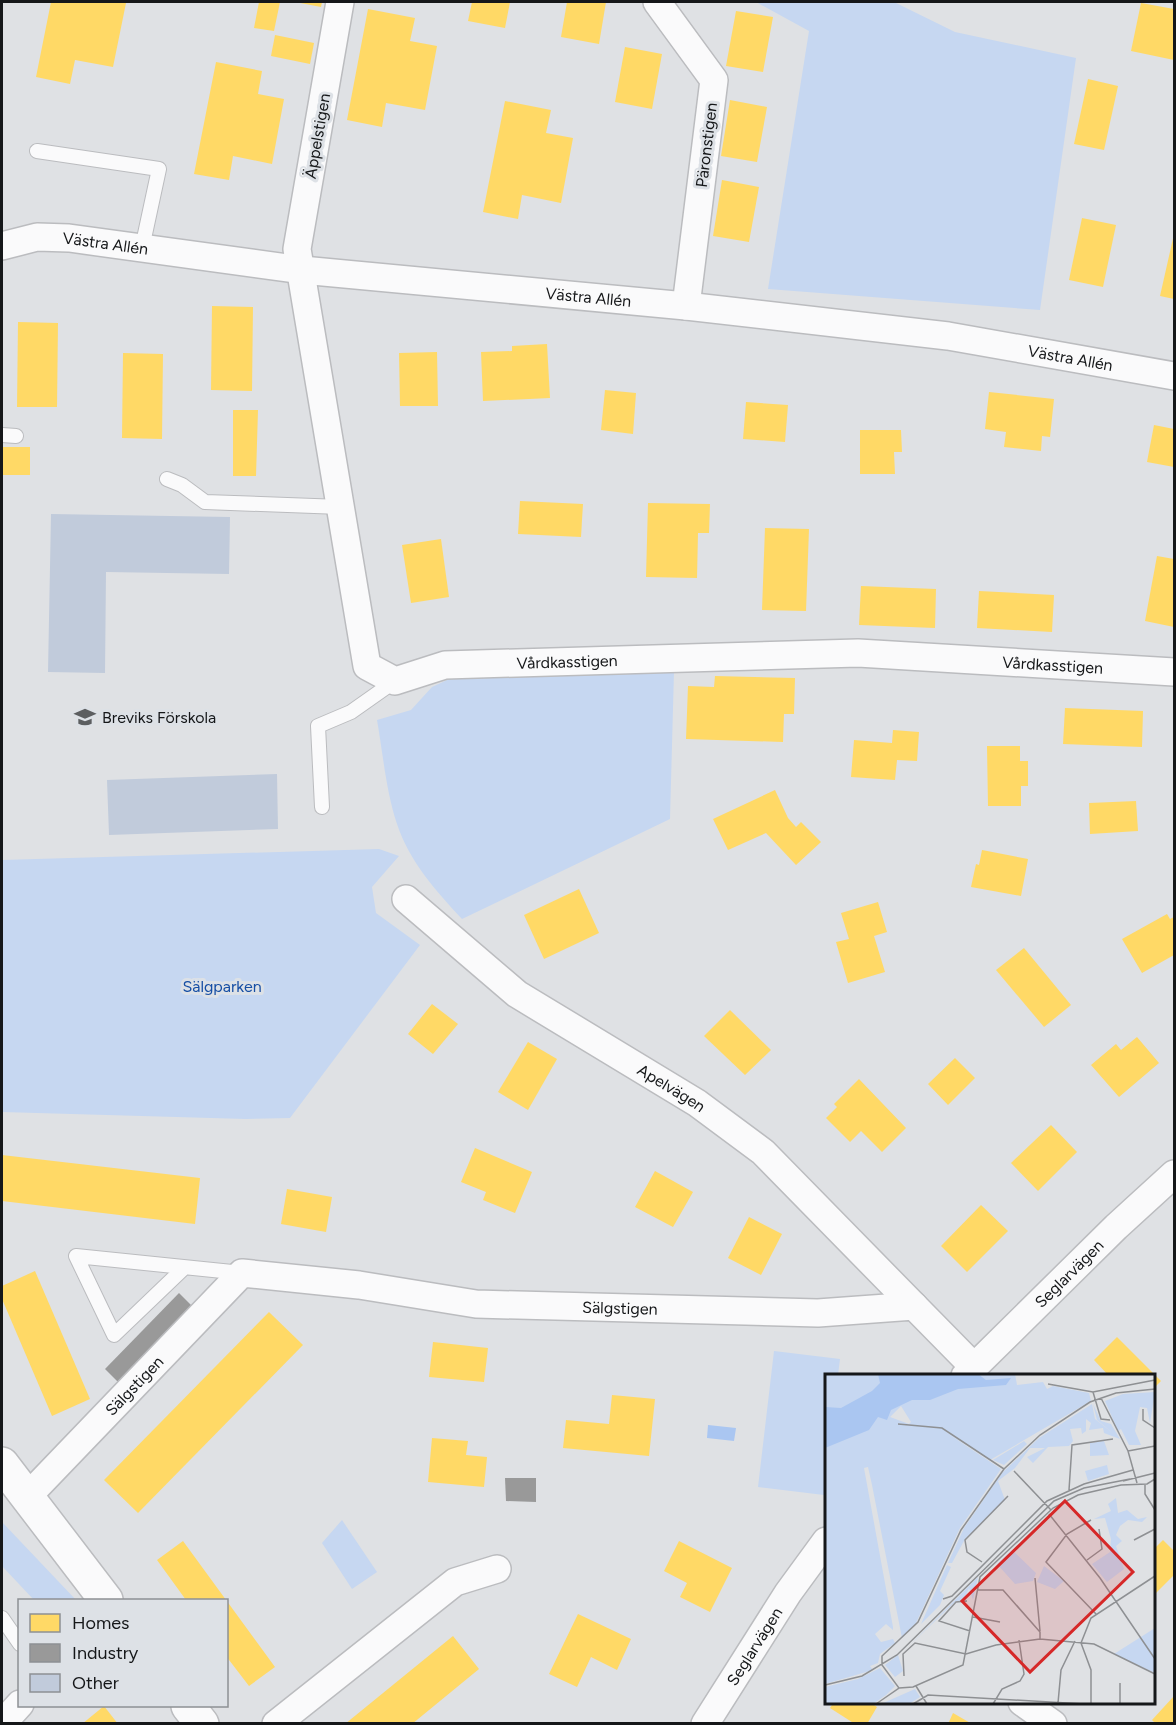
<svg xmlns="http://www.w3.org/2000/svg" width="1176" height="1725" viewBox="0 0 1176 1725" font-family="Figtree,sans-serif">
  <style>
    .green { fill: #c6d7f1 }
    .water { fill: #aac6f1 }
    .homes { fill: #ffd966 }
    .industry { fill: #999 }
    .building { fill: #c1cbdb }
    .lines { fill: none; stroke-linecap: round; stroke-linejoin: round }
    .service-casing { stroke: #bbbcbf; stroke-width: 16 }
    .minor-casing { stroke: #bbbcbf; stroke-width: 30 }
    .tertiary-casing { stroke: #bbbcbf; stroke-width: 36 }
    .service { stroke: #fafafb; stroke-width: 14 }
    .minor { stroke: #fafafb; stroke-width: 27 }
    .tertiary { stroke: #fafafb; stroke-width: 33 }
    .labels { text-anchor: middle; stroke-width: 6; stroke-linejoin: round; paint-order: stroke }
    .street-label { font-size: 16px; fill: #151719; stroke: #dde1e6 }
    .poi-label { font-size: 16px; fill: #151719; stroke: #dde1e6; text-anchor: start }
    .park-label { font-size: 16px; fill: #164ea4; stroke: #dde1e6 }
    .inset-road { fill: none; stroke: #8e9093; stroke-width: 1.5 }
    .view { fill: #d62828; fill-opacity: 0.15; stroke: #d62828; stroke-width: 3 }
    .inset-edge { fill: none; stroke: #151719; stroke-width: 3 }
  </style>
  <rect width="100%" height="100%" fill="#dfe1e4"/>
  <g class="green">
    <polygon points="756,2 894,2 955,32 1076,58 1040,310 768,289 809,31"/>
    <path d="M674 671 670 819 462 919C436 891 409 861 397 824 386 791 383 754 377 720L411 710 432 687 458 675Z"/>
    <polygon points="379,849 399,856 372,887 376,913 420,945 290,1118 246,1119 2,1112 2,860"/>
    <polygon points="774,1351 840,1359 838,1375 826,1376 826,1472 824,1495 758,1487"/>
    <polygon points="342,1520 377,1572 352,1589 322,1543"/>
    <polygon points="2,1522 76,1600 34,1600 2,1566"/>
  </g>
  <polygon class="water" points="708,1425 736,1428 734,1441 707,1438"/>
  <g class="homes">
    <polygon points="51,2 126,3 113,67 75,60 70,84 36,77"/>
    <polygon points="259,2 280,2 274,31 254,28"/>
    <polygon points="295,2 322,2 321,7"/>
    <polygon points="472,2 510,2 505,28 468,21"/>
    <polygon points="567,2 606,2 599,44 561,37"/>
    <polygon points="1141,3 1174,9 1174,60 1131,51"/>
    <polygon points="368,9 415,18 410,41 437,46 425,110 386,103 382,127 347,120"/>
    <polygon points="736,11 773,17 763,72 726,66"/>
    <polygon points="275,35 314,43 310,64 271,56"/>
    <polygon points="625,47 662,54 652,109 615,102"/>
    <polygon points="216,62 262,71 258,94 284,99 272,164 233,156 229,180 194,174"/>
    <polygon points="1088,79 1118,86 1104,150 1074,144"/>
    <polygon points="730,100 767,107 757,162 721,156"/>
    <polygon points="505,101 551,110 546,133 573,138 561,203 522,195 518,219 483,212"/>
    <polygon points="722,180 759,187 749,242 713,236"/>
    <polygon points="1082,218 1116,225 1103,287 1069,280"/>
    <polygon points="1174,234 1174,299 1160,296"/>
    <polygon points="212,306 253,307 252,391 211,390"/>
    <polygon points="18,322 58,323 57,407 17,407"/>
    <polygon points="547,344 550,398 483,401 481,352 512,351 512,346"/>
    <polygon points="437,352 438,406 400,406 399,353"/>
    <polygon points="123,353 163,354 162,439 122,438"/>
    <polygon points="605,390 636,393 633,434 601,430"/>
    <polygon points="989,392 1054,399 1050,437 1042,436 1041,451 1004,447 1006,432 985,429"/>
    <polygon points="746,402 788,405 785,442 743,439"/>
    <polygon points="233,410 258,410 256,476 233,476"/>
    <polygon points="1154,425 1174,429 1174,467 1147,462"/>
    <polygon points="860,430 901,430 902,452 894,452 895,474 860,474"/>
    <rect x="2" y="447" width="28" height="28"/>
    <polygon points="520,501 583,504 581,537 518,534"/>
    <polygon points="648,503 710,504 709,533 698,533 697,578 646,577"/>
    <polygon points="765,528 809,529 806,611 762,610"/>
    <polygon points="441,539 449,597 411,603 402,545"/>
    <polygon points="1157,556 1174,559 1174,627 1145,621"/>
    <polygon points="861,586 936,589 935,628 859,625"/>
    <polygon points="979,591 1054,595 1052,632 977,628"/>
    <polygon points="715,676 795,678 794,714 784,714 783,742 686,739 688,686 714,687"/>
    <polygon points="1065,708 1143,711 1142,747 1063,744"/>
    <polygon points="893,730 919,732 917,761 897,760 895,780 851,777 854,740 892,743"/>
    <polygon points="987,746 1020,746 1020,761 1028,761 1028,786 1021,786 1021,806 988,806"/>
    <polygon points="775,790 788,818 796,827 801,822 821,842 796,865 766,833 728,850 713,819"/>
    <polygon points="1136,801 1138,831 1090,834 1089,803"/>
    <polygon points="982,850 1028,859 1021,896 971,887 976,864 979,865"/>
    <polygon points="579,889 599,933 544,959 524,915"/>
    <polygon points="878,902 887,932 874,936 885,972 848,983 836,942 849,939 841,913"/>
    <polygon points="1167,914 1170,919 1174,917 1174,955 1142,973 1122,939"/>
    <polygon points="1024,948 1071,1005 1044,1027 996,970"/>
    <polygon points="432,1004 458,1024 433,1054 408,1034"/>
    <polygon points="730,1010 771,1050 745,1075 704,1036"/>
    <polygon points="1137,1037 1159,1063 1119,1097 1091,1065 1116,1044 1121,1050"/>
    <polygon points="528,1042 557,1059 528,1110 498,1092"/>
    <polygon points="955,1058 975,1078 948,1105 928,1084"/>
    <polygon points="859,1079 906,1128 882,1152 861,1131 850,1142 826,1118 837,1107 834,1104"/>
    <polygon points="1051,1125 1077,1152 1038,1191 1011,1163"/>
    <polygon points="475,1148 532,1172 515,1213 483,1200 486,1192 461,1182"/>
    <polygon points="2,1155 200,1178 195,1224 2,1201"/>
    <polygon points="655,1171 693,1192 673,1227 635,1207"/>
    <polygon points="287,1189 332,1197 326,1232 281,1224"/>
    <polygon points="981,1205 1008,1231 967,1272 941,1246"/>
    <polygon points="749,1217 782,1234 761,1275 728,1258"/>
    <polygon points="35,1271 90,1399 52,1416 2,1299 2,1286"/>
    <polygon points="269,1312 303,1345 138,1513 104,1480"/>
    <polygon points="1117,1337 1161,1381 1154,1388 1154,1376 1109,1376 1094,1360"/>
    <polygon points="433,1342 488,1348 484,1382 429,1377"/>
    <polygon points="612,1395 655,1399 649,1456 563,1448 566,1420 609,1424"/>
    <polygon points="432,1438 468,1441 466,1455 487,1457 484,1487 428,1482"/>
    <polygon points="1163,1540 1174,1551 1174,1575 1154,1595 1154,1549"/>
    <polygon points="183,1541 275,1667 249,1686 226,1656 226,1600 186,1600 157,1560"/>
    <polygon points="679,1541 732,1568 710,1612 680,1597 687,1583 664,1571"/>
    <polygon points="578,1614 631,1639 617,1670 591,1657 577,1687 549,1674"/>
    <polygon points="453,1636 479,1669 412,1724 345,1724"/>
    <polygon points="1174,1696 1174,1724 1156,1724 1152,1720"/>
    <polygon points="834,1702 875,1702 874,1705 877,1707 867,1724 855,1724 830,1708"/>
    <polygon points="104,1706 118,1724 82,1724"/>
    <polygon points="953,1713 972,1724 948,1724"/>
  </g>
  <g class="industry">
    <polygon points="179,1293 194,1308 120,1384 105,1369"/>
    <polygon points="505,1478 536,1478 536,1502 506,1501"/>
  </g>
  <g class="building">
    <polygon points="51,514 230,517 229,574 106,572 105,673 48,672"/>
    <polygon points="277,774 278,829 109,835 107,780"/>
  </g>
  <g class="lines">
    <defs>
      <g id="service">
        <polyline points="37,151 159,169 142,248"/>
        <polyline points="2,435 16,436"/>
        <polyline points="167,479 182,485 205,502 341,507"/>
        <polyline points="322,807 318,726 351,712 395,681"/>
        <polyline points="184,1268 114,1335 76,1256 242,1273"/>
        <polyline points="2,1618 20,1644"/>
      </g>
      <g id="minor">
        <path id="s1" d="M340 2 297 249 367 666 395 681 445 665 858 653 1174 672"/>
        <polyline points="657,2 714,80 686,306"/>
        <path id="s2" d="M2 246 37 237 69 238 302 270 686 306 948 336 1174 376"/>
        <path id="s3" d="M406 899 517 994 697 1103 763 1152 914 1306"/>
        <path id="s4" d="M965 1376 1116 1227 1174 1174"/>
        <path id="s5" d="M26 1498 242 1273 359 1285 476 1304 818 1313 914 1306 973 1366"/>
        <polyline points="1022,1702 1053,1724"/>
        <polyline points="2,1724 20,1704"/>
        <polyline points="276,1724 455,1582 497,1569"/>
        <path id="s6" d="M705 1724 788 1593 826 1541"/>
      </g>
      <g id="tertiary">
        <polyline points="2,1464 106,1600"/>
        <polyline points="188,1706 202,1724"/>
      </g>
    </defs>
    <use href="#service" class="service-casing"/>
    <use href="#minor" class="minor-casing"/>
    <use href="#tertiary" class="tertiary-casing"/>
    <use href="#service" class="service"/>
    <use href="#minor" class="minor"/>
    <use href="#tertiary" class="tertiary"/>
  </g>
  <defs>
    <symbol id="school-bare" viewBox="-9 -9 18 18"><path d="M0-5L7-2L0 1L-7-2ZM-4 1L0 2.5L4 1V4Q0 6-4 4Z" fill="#5c5e60" stroke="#dde1e6" stroke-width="2.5" paint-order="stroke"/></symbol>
  </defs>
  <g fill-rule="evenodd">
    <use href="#school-bare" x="70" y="702" width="30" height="30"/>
  </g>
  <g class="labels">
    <g class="street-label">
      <text transform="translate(317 136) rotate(-80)" y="6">Äppelstigen</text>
      <text transform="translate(706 145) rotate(-83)" y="6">Päronstigen</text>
      <text dy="6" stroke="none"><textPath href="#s2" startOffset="105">Västra Allén</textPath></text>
      <text dy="6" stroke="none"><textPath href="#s2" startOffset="591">Västra Allén</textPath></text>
      <text dy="6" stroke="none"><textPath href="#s2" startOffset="1077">Västra Allén</textPath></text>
      <text dy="6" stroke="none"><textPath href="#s1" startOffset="880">Vårdkasstigen</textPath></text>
      <text dy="6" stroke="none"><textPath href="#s1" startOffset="1366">Vårdkasstigen</textPath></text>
      <text dy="6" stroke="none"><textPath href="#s3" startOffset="327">Apelvägen</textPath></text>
      <text dy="6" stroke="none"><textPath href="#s4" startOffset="146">Seglarvägen</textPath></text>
      <text dy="6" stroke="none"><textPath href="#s5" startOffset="692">Sälgstigen</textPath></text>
      <text dy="6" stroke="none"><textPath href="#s5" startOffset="156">Sälgstigen</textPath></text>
      <text dy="6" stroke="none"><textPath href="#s6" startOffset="92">Seglarvägen</textPath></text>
    </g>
    <g class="poi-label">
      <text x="102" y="723">Breviks Förskola</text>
    </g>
    <g class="park-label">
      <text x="222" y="992">Sälgparken</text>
    </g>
  </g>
  <g transform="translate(825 1374)">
    <rect width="330" height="330" fill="#dfe1e4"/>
    <path d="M0 0H190L192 11 218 8 222 15 228 12 264 19 266 27 165 86 119 57 176 95 135 154 91 249 77 264 47 111 43 93 39 94 68 253V256L61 250 50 260 56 268 68 265 70 269 55 280 53 289 45 292 48 296 0 310ZM76 32 86 48 84 50 65 43ZM330 18 325 49 322 34 315 33 310 57 316 71H304L296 55 293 57 280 27 298 20ZM267 30 270 45 289 60 272 46 268 30 276 47 286 50 295 65 279 59 278 54 264 56 266 49 261 45V57L257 60 256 54 245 55 248 67 244 72 223 73 208 89 202 83 220 74H205L190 94 173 107 180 126 140 165 127 189H123L139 154 177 99 214 64ZM199 67 202 70 179 91 168 86ZM279 67 284 81 265 82V69ZM282 91 284 100 263 107 260 97ZM291 124 293 139 302 136 313 145 322 143 317 148 303 146 295 152 291 161 297 167 291 172 299 195 282 208 267 190 285 178 286 165 280 144 269 145 286 137 283 130ZM187 176 211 199 208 207 190 210 172 190ZM122 191 126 193 115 217 119 221 115 231 96 250ZM219 192 239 207 230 215 212 208ZM153 203 148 226 144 214 139 226 131 227 85 271ZM330 254V299L289 280ZM73 281 78 297 70 303 60 291ZM55 294 70 312 61 321 48 330H0V313L33 305ZM90 315 95 323 84 330H56Z" fill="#c6d7f1" fill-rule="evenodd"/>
    <path d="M53 0H153L161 6 186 4 181 11 133 15 105 26H87L66 36 62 46 53 43 44 56 0 74V33L16 34 47 17 55 9Z" fill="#aac6f1"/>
    <path class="inset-road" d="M223 10 268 18 330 6M268 18 276 45 285 46M276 24 303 77 312 109M318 35V46L330 54M73 50 117 54 179 95M303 77 330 72M189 97 226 136M298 107 330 99M320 111V120L330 136M244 116 247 71 288 65M224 140 275 204 330 285M266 146 242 160 221 188 271 240M309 166 330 155M262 186 277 175 274 155M157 188 142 178 140 166 183 122M210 204 215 257M152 216H178L215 258V265M118 225 127 222 222 127 259 110 308 96M142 227 131 228 114 247 145 257M148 243 175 248M256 269 266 244 330 202M256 269 266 296V330M79 302 78 280 90 269 141 280 171 271 215 265 269 270 330 300M0 311 37 302 72 281 229 127 259 114 305 105M91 312 102 330M74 314 88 313 138 291 155 203 228 134 253 121 296 111 322 110 330 105M233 329 236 296 250 267M51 330 74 314 57 291V282L93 248 136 156 179 95 215 61 265 28 291 19 330 15M88 330 103 321 259 330M168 330 177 315 195 307 199 300 194 266M295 330V309"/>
    <path class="view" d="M240 127 308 198 205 298 137 227Z"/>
    <rect width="330" height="330" class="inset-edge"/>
  </g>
  <rect width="1176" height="1725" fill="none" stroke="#151719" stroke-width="6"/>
  <rect x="18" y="1599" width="210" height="108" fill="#dde1e6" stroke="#8d9094" stroke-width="1.5"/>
  <rect x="30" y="1614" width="30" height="18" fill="#ffd966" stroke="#8d9094" stroke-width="1.5"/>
  <text x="72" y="1629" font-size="18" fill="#151719">Homes</text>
  <rect x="30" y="1644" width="30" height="18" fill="#999999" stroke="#8d9094" stroke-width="1.5"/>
  <text x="72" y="1659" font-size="18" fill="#151719">Industry</text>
  <rect x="30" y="1674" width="30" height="18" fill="#c1cbdb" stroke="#8d9094" stroke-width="1.5"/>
  <text x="72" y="1689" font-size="18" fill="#151719">Other</text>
</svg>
